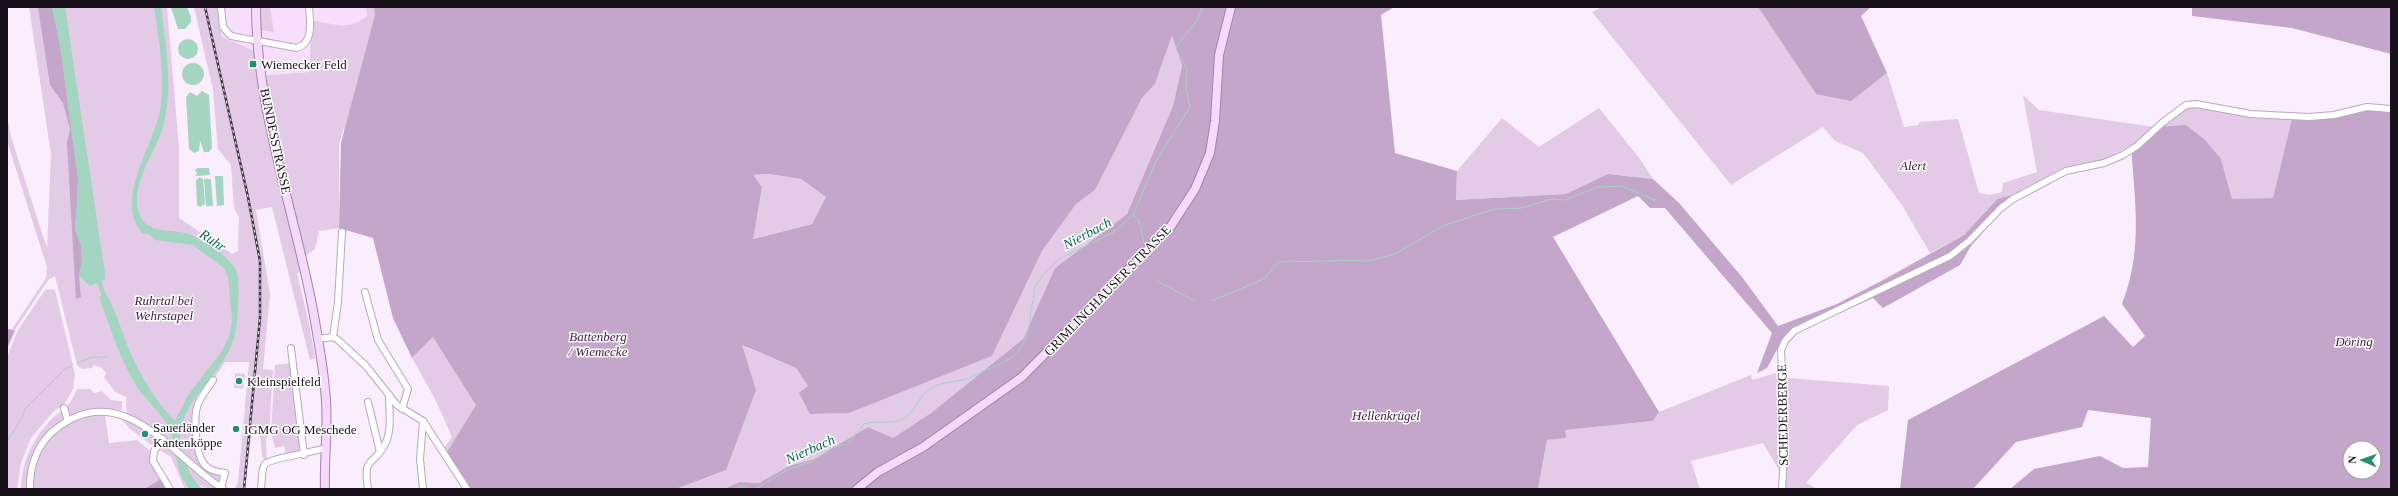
<svg xmlns="http://www.w3.org/2000/svg" width="2398" height="496" viewBox="0 0 2398 496" font-family="Georgia,serif">
  <style>
    .built { fill: #f8defd }
    .green { fill: #e3cbe8 }
    .forest { fill: #c3a6c9; fill-rule: evenodd }
    .water { fill: #a3d5c1 }
    .lines { fill: none; stroke-linecap: round; stroke-linejoin: round }
    .stream { stroke: #a3d5c1; stroke-width: 1 }
    .canal { stroke: #a3d5c1; stroke-width: 4.5 }
    .minor-casing { stroke: #bba7bf; stroke-width: 8 }
    .major-casing { stroke: #a483ac; stroke-width: 10 }
    .minor { stroke: #fff; stroke-width: 6 }
    .major { stroke: #f6dafc; stroke-width: 8 }
    .rail-casing { stroke: #3d353f; stroke-width: 2.5 }
    .rail { stroke: #fff; stroke-width: 1; stroke-dasharray: 3; stroke-linecap: butt }
    .poi-dot { fill: #209070; stroke: #fff; stroke-width: 1.5 }
    .labels { text-anchor: middle; stroke-width: 3; stroke-linejoin: round; paint-order: stroke }
    .poi-label { font-size: 13px; fill: #18111a; stroke: #fff; text-anchor: start }
    .street-label { font-size: 13px; fill: #18111a; stroke: #fff }
    .park-label { font-size: 13px; font-style: italic; fill: #3e1946; stroke: #fff }
    .water-label { font-size: 14px; font-style: italic; fill: #06664d; stroke: #fff }
  </style>
  <rect width="100%" height="100%" fill="#faedfd"/>
  <polygon class="built" points="219,7 253,7 274,32 270,7 366,7 367,16 357,24 335,26 312,21 309,72 258,76 234,43 222,37 219,21"/>
  <g class="green">
    <path d="M29 7H167L179 148V218L232 254 238 251 239 218 234 208 231 165 218 149 213 90 194 7H219V21L222 37 254 51 258 76 309 72 312 21C335 22 345 33 367 16L366 7H374V10L379 7 748 348 796 368 808 386 810 414 848 413 992 356 1042 251 1076 204 1095 190 1142 98 1155 84 1172 34 1182 66 1173 106 1127 214 1055 268 1023 339 931 413 893 438 868 427 814 459 789 466 759 483 740 482 724 489H676L726 470 637 489H470L444 448 452 437 435 399 412 358 432 338 400 221 343 232 344 127 339 144V228L319 231 315 249 306 256 309 270 297 273 309 324 315 358 310 360 272 207 256 210 270 294 263 369 273 370 269 433 266 439 267 460 262 457 260 430H252L245 489H235L238 482 249 362H225L194 410 201 459 221 475V480L217 481 221 489C194 489 192 482 184 457V483L189 489H185L171 457 158 449 163 439 127 417 126 397 115 392 104 377 106 373 102 368 94 365 92 368 82 369 77 365 55 276 49 279 15 330 12 329 46 278 47 267 7 141V116L12 140 47 248 51 155Z"/>
    <polygon points="253,7 270,7 274,32 254,30"/>
    <polygon points="1602,7 1758,7 1816,94 1879,79 1887,73 1904,127 1918,125 1920,122 1958,119 1979,193 1990,195 2002,192 2003,183 2037,172 2023,95 2039,110 2154,127 2184,104 2293,114 2273,198 2232,199 2221,159 2145,136 2131,146 2102,160 2061,171 2016,194 1997,199 1964,235 1930,253 1902,205 1863,153 1835,141 1823,127 1731,185 1592,12"/>
    <polygon points="1599,108 1640,159 1653,179 1608,174 1567,194 1456,200 1457,171 1502,118 1539,147"/>
    <polygon points="769,174 801,179 826,197 812,224 752,239 762,187 752,175"/>
    <polygon points="51,289 55,290 75,374 73,389 64,405 54,411 31,438 21,463 17,489 7,489 7,357 18,330 45,290"/>
    <polygon points="1781,343 1788,378 1889,386 1888,410 1857,425 1806,483 1817,489 1783,489 1783,477 1763,443 1691,461 1700,489 1538,489 1547,440 1565,438 1565,430 1653,421 1659,412 1751,375 1752,380 1780,372 1778,351"/>
    <polygon points="292,363 301,452 286,454 284,446 275,448 271,432 275,365"/>
    <polygon points="235,373 245,374 243,389 234,388"/>
    <path d="M77 389H90L94 393 102 391 111 400 122 401V410L100 409 105 415 109 443 137 440 150 451V464L161 479 144 489H21C21 465 31 442 47 424 61 408 67 412 77 389Z"/>
    <polygon points="120,418 132,421 158,441 155,445 151,445 130,429"/>
  </g>
  <g class="forest">
    <polygon points="38,7 52,7 60,45 78,178 77,215 75,224 81,246 82,262 79,276 81,297 76,299 67,143 70,129 63,103 50,85"/>
    <path d="M374 7H1394L1381 15 1395 153 1457 171 1456 200 1566 194 1608 174 1653 179 1679 203 1742 277 1778 326 1837 304 1885 279 1964 235 1997 199 2016 194 1971 246 1960 265 1883 308 1873 298 1797 332 1786 346 1780 344 1767 368 1757 373 1772 333 1665 208H1650L1638 196 1553 237 1659 412 1653 421 1565 430 1566 438 1547 440 1538 489H724L740 482 759 483 789 466 814 459 868 427 893 438 931 413 1023 339 1055 268 1127 214 1173 106 1182 66 1172 35 1155 84 1142 98 1095 190 1076 204 1042 251 992 356 849 413 810 414 799 393 808 386 796 368 742 345 756 390 726 470 676 489H466L444 457 476 405 433 337 412 358 393 318 373 238 339 228 341 143 375 15ZM769 174 801 179 826 197 812 224 753 239 762 187 753 175Z"/>
    <polygon points="1758,7 1871,7 1861,16 1887,73 1851,101 1816,94"/>
    <polygon points="2192,7 2391,7 2391,54 2292,28 2192,16"/>
    <path d="M2369 105 2391 107V489H2010L2034 469 2100 456 2123 468 2148 467 2151 418 2088 410 2082 427 2016 442 1973 489H1900L1908 420 2104 316 2133 347 2145 336 2122 304C2143 249 2135 203 2131 146L2154 127 2186 125 2205 140 2221 159 2232 199 2273 198 2293 114 2334 113ZM2350 448H2374V472H2350Z"/>
    <polygon points="7,329 15,330 7,349"/>
    <polygon points="161,479 167,489 144,489"/>
  </g>
  <g class="water">
    <polygon points="52,7 65,7 105,273 105,279 90,286 79,276 82,262 81,246 75,230 78,178 60,45"/>
    <path d="M154 7H161C166 46 174 91 162 130 154 155 128 188 140 216 148 234 173 229 189 234 202 239 234 259 237 273 240 288 238 306 237 322 234 366 193 386 181 426 178 436 182 449 185 459 188 471 193 481 203 489H189C175 471 177 449 169 428 165 417 145 399 137 387 120 360 110 327 99 297L106 294C117 312 122 334 131 354 142 378 156 402 175 421L188 395 222 351 230 334 232 318 228 277 224 268 193 245 155 240 148 234 142 233C112 198 157 143 161 104 164 72 159 38 154 7Z"/>
    <polygon points="171,7 187,7 191,17 191,22 185,29 178,29"/>
    <circle cx="188" cy="49" r="10"/>
    <circle cx="193" cy="74" r="11"/>
    <polygon points="202,91 209,95 212,148 209,152 204,152 200,141 199,151 194,153 189,149 186,97 190,92 197,96"/>
    <polygon points="198,168 209,168 210,175 195,176 197,174 195,170"/>
    <polygon points="215,176 223,176 224,205 217,206"/>
    <polygon points="200,177 203,179 205,204 200,207 197,205 196,180"/>
    <polygon points="204,179 211,179 213,206 206,206"/>
  </g>
  <g class="lines">
    <g class="stream">
      <polyline points="1133,215 1139,221 1144,243"/>
      <polyline points="1157,281 1195,301"/>
      <polyline points="1211,301 1264,279 1279,262 1372,260 1395,254 1443,226 1482,213 1496,209 1522,208 1551,199 1565,200 1597,187 1622,186 1655,200"/>
      <polyline points="77,363 93,357 107,357"/>
      <polyline points="7,441 23,416 25,409 65,369 72,366"/>
      <polyline points="730,489 746,486 749,489"/>
      <path d="M755 489 787 470 811 462 834 447 848 444 864 424C877 419 893 426 905 418 918 409 917 395 933 387 943 382 955 382 966 379 973 377 978 373 985 370 1020 358 1027 347 1031 311 1032 301 1035 299 1034 288L1042 276 1059 259 1114 232 1133 215 1157 159 1190 107 1186 89 1187 69 1176 49C1182 33 1197 29 1202 7"/>
    </g>
    <polyline class="canal" points="98,278 105,299"/>
    <defs>
      <g id="minor">
        <path d="M221 7 223 27 231 36 297 48C314 43 310 21 309 7"/>
        <polyline points="365,292 378,340 408,389 402,409"/>
        <polyline points="333,337 338,302 342,232"/>
        <polyline points="318,339 333,337 338,340 366,366 397,405 423,421 467,489"/>
        <polyline points="291,348 304,455"/>
        <path d="M213 380C208 388 202 395 198 404 193 417 195 458 207 467 211 471 219 472 225 473L221 488"/>
        <polyline points="368,402 380,452"/>
        <polyline points="64,408 68,421"/>
        <polyline points="163,439 154,451 153,461 170,489"/>
        <path d="M30 489C29 466 38 442 57 428 123 377 174 458 223 489"/>
        <path d="M261 489C262 482 261 470 265 464 269 459 314 452 325 448"/>
        <path d="M368 489C362 454 375 467 386 442 392 428 389 410 389 395"/>
        <polyline points="423,489 420,459 423,421"/>
        <polyline points="1782,489 1785,439 1781,350 1785,341 1794,331 1950,256 1969,241 2001,208 2013,199 2066,171 2104,163 2123,155 2137,146 2162,123 2186,105 2196,104 2251,114 2309,117 2334,115 2367,107 2391,109"/>
      </g>
      <g id="major">
        <path d="M256 7C256 107 293 207 312 305 318 337 324 369 326 401 328 430 324 460 325 489"/>
        <polyline points="857,489 878,472 923,447 1022,377 1171,226 1195,189 1210,153 1215,121 1219,55 1231,7"/>
      </g>
    </defs>
    <use href="#minor" class="minor-casing"/>
    <use href="#major" class="major-casing"/>
    <use href="#minor" class="minor"/>
    <use href="#major" class="major"/>
    <defs>
      <polyline id="rail" points="205,7 248,197 260,261 260,318 244,489"/>
    </defs>
    <use href="#rail" class="rail-casing"/>
    <use href="#rail" class="rail"/>
  </g>
  <g class="poi-dot">
    <rect x="249" y="60" width="8" height="8" rx="2"/>
    <circle cx="239" cy="381" r="4"/>
    <circle cx="236" cy="429" r="4"/>
    <circle cx="145" cy="434" r="4"/>
  </g>
  <g class="labels">
    <g class="poi-label">
      <text x="261" y="69">Wiemecker Feld</text>
      <text x="247" y="386">Kleinspielfeld</text>
      <text x="153" y="432">Sauerländer<tspan x="153" dy="15">Kantenköppe</tspan></text>
      <text x="244" y="434">IGMG OG Meschede</text>
    </g>
    <g class="street-label">
      <text transform="translate(276 141) rotate(78)" y="5">BUNDESSTRASSE</text>
      <text transform="translate(1107 290) rotate(-46)" y="5">GRIMLINGHAUSER STRASSE</text>
      <text transform="translate(1782 415) rotate(-91)" y="5">SCHEDERBERGE</text>
    </g>
    <g class="park-label">
      <text x="1913" y="170">Alert</text>
      <text x="164" y="305">Ruhrtal bei<tspan x="164" dy="15">Wehrstapel</tspan></text>
      <text x="598" y="341">Battenberg<tspan x="598" dy="15">/ Wiemecke</tspan></text>
      <text x="2354" y="346">Döring</text>
      <text x="1386" y="420">Hellenkrügel</text>
    </g>
    <g class="water-label">
      <text transform="translate(1087 233) rotate(-28)" y="5">Nierbach</text>
      <text transform="translate(213 240) rotate(34)" y="5">Ruhr</text>
      <text transform="translate(810 449) rotate(-24)" y="5">Nierbach</text>
    </g>
  </g>
  <rect width="2398" height="496" fill="none" stroke="#18111a" stroke-width="16"/>
  <g transform="translate(2362 460) rotate(272)"><circle r="19" fill="#ffffff" stroke="#a3a0a3"/>
  <path d="M0-3L7 15L0 10L-7 15Z" fill="#209070"/>
  <text y="-6" font-size="11" font-weight="bold" text-anchor="middle" fill="#18111a">N</text>
  </g>
</svg>
